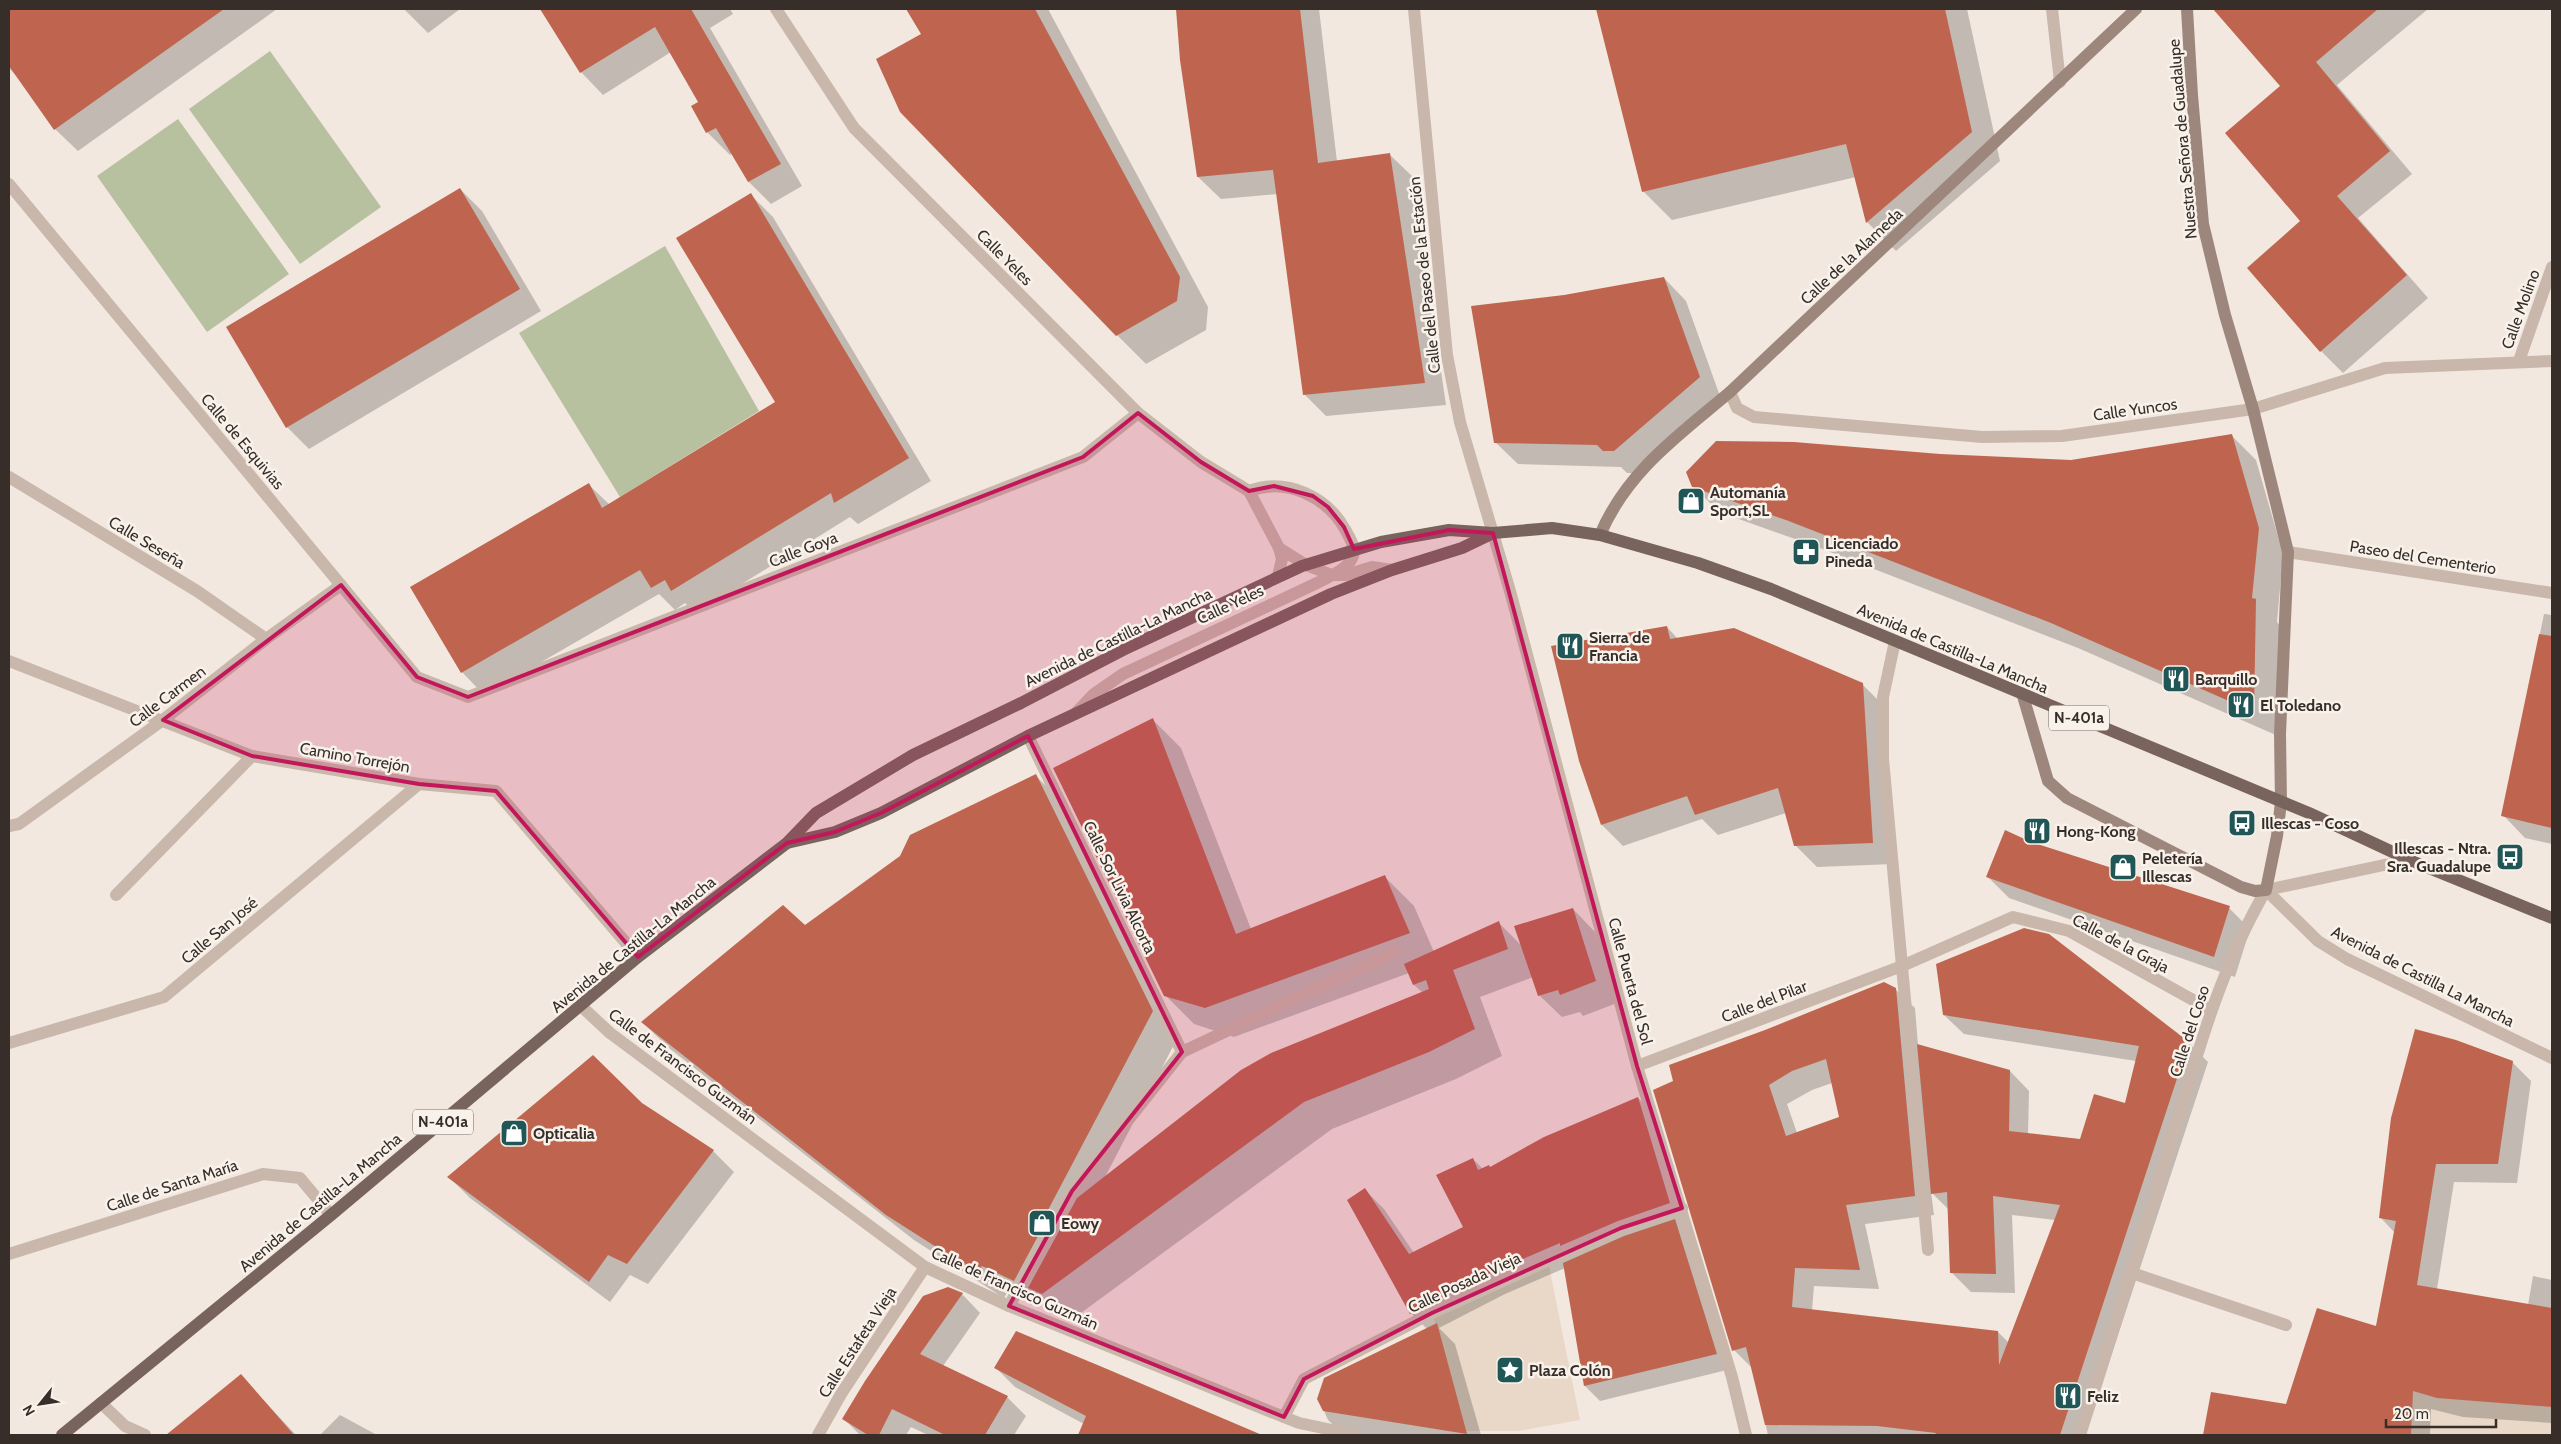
<svg xmlns="http://www.w3.org/2000/svg" width="2561" height="1444" viewBox="0 0 2561 1444" font-family="Cabin,sans-serif">
  <style>
    .green { fill: #b7c09f }
    .plaza { fill: #e9d8c7 }
    .shadow { fill: #0003; fill-rule: evenodd }
    .building { fill: #bf654f; fill-rule: evenodd }
    .lines { fill: none; stroke-linecap: round; stroke-linejoin: round }
    .lane { stroke: #c9b7ab; stroke-width: 12 }
    .street { stroke: #c9b7ab; stroke-width: 12 }
    .secondary { stroke: #9d877d; stroke-width: 12 }
    .primary { stroke: #78645c; stroke-width: 12 }
    .marked { fill: #c2185b; fill-opacity: 0.2; stroke: #c2185b; stroke-width: 4; stroke-linejoin: round }
    .labels { text-anchor: middle; stroke-width: 5; stroke-linejoin: round; paint-order: stroke }
    .shield { fill: #f9f2eb; stroke: #716964; stroke-width: 1 }
    .shield-label { font-size: 15px; font-weight: bold; fill: #372e2a }
    .street-label { font-size: 16px; fill: #372e2a; stroke: #f9f2eb }
    .poi-label { font-size: 16px; font-weight: bold; fill: #372e2a; stroke: #f9f2eb; text-anchor: start }
  </style>
  <rect width="100%" height="100%" fill="#f2e8df"/>
  <g class="green">
    <polygon points="270,51 381,207 300,264 189,109"/>
    <polygon points="178,119 289,274 207,332 97,176"/>
    <polygon points="665,246 759,411 620,497 519,333"/>
  </g>
  <g class="plaza">
    <polygon points="1548,1261 1580,1420 1519,1431 1452,1431 1462,1423 1462,1417 1432,1313"/>
    <polygon points="2412,1391 2455,1399 2552,1407 2552,1435 2411,1435"/>
  </g>
  <g class="shadow">
    <polygon points="9,9 277,9 78,151 55,129 20,80 9,68"/>
    <polygon points="404,9 460,9 428,33"/>
    <polygon points="542,9 730,9 733,14 710,28 802,186 771,204 749,182 732,153 730,155 707,132 693,107 700,102 671,52 603,95 581,72"/>
    <polygon points="922,9 1048,9 1208,307 1206,330 1146,364 1117,335 911,15"/>
    <polygon points="1177,9 1319,9 1337,162 1389,154 1412,176 1446,405 1326,416 1304,394 1277,194 1221,199 1198,177 1182,60"/>
    <polygon points="1597,9 1967,9 2000,161 1896,251 1867,222 1856,177 1672,220 1643,191"/>
    <polygon points="2214,9 2428,9 2337,85 2412,174 2358,218 2428,298 2343,373 2321,351 2282,86"/>
    <polygon points="460,189 482,211 541,311 309,449 287,427"/>
    <polygon points="750,194 773,217 931,481 858,524 850,517 695,613 685,603 675,610 659,594 484,695 462,672 589,485 610,505 776,402"/>
    <polygon points="1664,278 1686,301 1721,399 1637,473 1627,473 1621,467 1518,464 1495,442 1565,296"/>
    <polygon points="2231,435 2256,460 2283,554 2277,622 2280,626 2278,736 2078,648 1812,545 1719,512 1693,486 2071,462"/>
    <polygon points="2544,614 2552,615 2552,844 2525,838 2503,815"/>
    <polygon points="1667,627 1678,639 1862,684 1884,706 1894,864 1817,867 1796,846 1786,813 1718,835 1702,819 1623,846 1602,825"/>
    <polygon points="1152,719 1181,748 1251,929 1385,877 1414,906 1434,952 1499,923 1522,946 1573,909 1595,932 1617,1003 1583,1016 1580,1012 1562,1017 1539,995 1533,977 1480,997 1502,1056 1456,1079 1332,1129 1070,1321 1057,1315 1043,1300 1040,1306 1008,1291 1004,1298 914,1240 669,1048 643,1023 804,927 1036,776 1062,802 1178,1037 1104,1179 1423,993 1414,985 1409,973 1234,1037 1194,1024 1165,995"/>
    <polygon points="2030,843 2229,908 2250,929 2235,977 2009,898 1988,877"/>
    <path d="M1895 989 1915 1008 1918 1045 2010 1071 2029 1091 2028 1135 2081 1140 2126 1105 2136 1061 1964 1034 1944 1015 2189 1043 2208 1062 2085 1435H1768L1753 1369 1734 1350 1654 1091ZM1832 1083 1840 1118 1797 1133 1787 1104 1812 1090ZM1931 1192 1949 1210 1951 1272 1971 1292 2015 1293 2012 1215 2055 1220 2009 1343 1998 1332 1812 1310 1814 1286 1879 1289 1865 1224 1934 1215Z"/>
    <polygon points="2512,1062 2531,1081 2517,1183 2454,1182 2437,1289 2528,1305 2533,1276 2552,1280 2552,1423 2463,1417 2431,1409 2430,1435 2204,1435 2212,1394 2287,1405 2376,1327 2395,1233 2380,1217"/>
    <polygon points="1638,1098 1657,1117 1731,1369 1600,1401 1585,1386 1565,1268 1505,1294 1439,1328 1455,1344 1481,1435 1344,1435 1328,1420 1319,1399 1427,1329 1411,1313 1365,1190 1384,1209 1414,1253 1464,1227 1473,1159 1483,1169 1490,1168"/>
    <polygon points="642,1104 713,1151 734,1172 648,1284 630,1275 610,1302 470,1198 449,1177"/>
    <polygon points="962,1294 980,1313 943,1366 1007,1397 1026,1416 1014,1435 928,1435 911,1427 906,1435 860,1435 844,1419"/>
    <polygon points="996,1368 1210,1414 1256,1435 1079,1435 1084,1424 1015,1387"/>
    <polygon points="241,1376 296,1435 169,1435 169,1434"/>
    <polygon points="340,1415 377,1435 320,1435"/>
  </g>
  <g class="building">
    <polygon points="9,9 224,9 54,130 9,66"/>
    <polygon points="540,9 691,9 781,164 748,182 716,128 706,133 691,106 698,102 655,27 580,73"/>
    <polygon points="906,9 1035,9 1180,277 1177,301 1116,336 900,112 876,59 921,34"/>
    <polygon points="1176,9 1300,9 1318,163 1390,153 1425,383 1303,395 1273,170 1197,177 1180,60"/>
    <polygon points="1596,9 1945,9 1972,132 1866,223 1846,144 1642,192"/>
    <polygon points="2213,9 2378,9 2316,62 2390,151 2337,196 2407,275 2320,352 2247,268 2300,221 2225,133 2280,86"/>
    <polygon points="460,188 520,289 286,428 226,327"/>
    <polygon points="751,193 909,458 834,503 831,493 671,591 665,580 651,588 640,570 461,673 410,587 589,483 602,508 775,402 676,238"/>
    <polygon points="1664,277 1700,377 1614,451 1603,451 1597,445 1494,443 1471,306 1564,295"/>
    <polygon points="2232,434 2259,528 2252,598 2256,599 2254,712 2051,623 1786,520 1692,487 1686,472 1716,441 1794,442 1940,454 2071,460"/>
    <polygon points="1667,626 1670,639 1734,628 1863,683 1873,843 1794,846 1778,788 1695,815 1687,796 1601,825 1579,761 1551,646"/>
    <polygon points="2539,634 2552,636 2552,828 2501,816"/>
    <polygon points="1153,718 1236,934 1385,875 1410,933 1205,1008 1164,996 1053,768"/>
    <polygon points="1036,774 1153,1011 1038,1229 1045,1223 1014,1281 982,1266 977,1273 886,1215 641,1022 783,905 805,925 900,856 910,835"/>
    <polygon points="2005,830 2031,842 2230,906 2214,957 1986,877"/>
    <polygon points="1573,908 1596,981 1560,995 1558,990 1538,996 1514,926"/>
    <polygon points="1499,921 1508,949 1453,970 1475,1029 1429,1052 1304,1102 1042,1294 1028,1288 1077,1198 1241,1070 1271,1053 1429,989 1426,980 1413,985 1404,964"/>
    <path d="M2024 928 2049 934 2189 1042 2060 1435H1935L1936 1433 1877 1426 1765 1425 1746 1347 1732 1351 1653 1090 1673 1081 1669 1065 1765 1030 1884 982 1896 988 1915 1196 1846 1205 1860 1270 1795 1268 1792 1307 1998 1331 1999 1365 2060 1205 1993 1196 1996 1274 1950 1273 1947 1192 1931 1194 1917 1044 2010 1070 2009 1131 2080 1139 2094 1094 2125 1103 2139 1046 1943 1015 1936 964ZM1826 1059 1839 1117 1786 1136 1769 1085 1792 1071Z"/>
    <polygon points="2415,1029 2456,1040 2513,1061 2498,1164 2436,1164 2417,1285 2552,1308 2552,1407 2437,1398 2413,1391 2411,1435 2203,1435 2211,1392 2286,1404 2317,1308 2376,1326 2396,1221 2379,1218 2391,1118"/>
    <polygon points="593,1055 642,1103 714,1150 627,1264 608,1255 589,1282 447,1177"/>
    <polygon points="1638,1097 1670,1203 1618,1221 1560,1246 1560,1243 1486,1275 1410,1314 1347,1200 1365,1188 1409,1254 1463,1227 1436,1175 1473,1158 1478,1170 1489,1165 1490,1167 1544,1137"/>
    <polygon points="1675,1219 1717,1354 1584,1386 1563,1263 1624,1236"/>
    <polygon points="948,1287 963,1293 920,1354 1008,1396 985,1435 945,1435 892,1409 879,1435 868,1435 842,1419 865,1381 923,1296"/>
    <polygon points="1437,1323 1467,1434 1323,1411 1317,1399 1324,1378"/>
    <polygon points="1016,1331 1107,1369 1262,1435 1078,1435 1086,1416 994,1368"/>
    <polygon points="241,1374 294,1435 166,1435"/>
  </g>
  <g class="lines">
    <polyline class="lane" points="116,895 252,756"/>
    <g class="street">
      <polyline points="776,9 854,128 1138,413 1201,462 1249,491 1279,548 1306,565 1332,575 1346,575 1372,567 1392,570"/>
      <polyline points="1414,9 1447,355 1460,422 1510,591 1637,1066 1732,1377 1746,1435"/>
      <polyline points="2052,9 2060,82"/>
      <polyline points="9,184 417,677 468,697 1083,457 1138,413"/>
      <polyline points="2519,361 2552,267"/>
      <polyline points="1730,392 1737,408 1754,417 1982,437 2062,436 2253,409 2385,368 2552,361"/>
      <polyline points="9,477 197,591 266,639"/>
      <polyline points="2288,552 2552,593"/>
      <polyline points="1278,576 1282,559 1279,548"/>
      <polyline points="1895,641 1883,697 1883,759 1928,1250"/>
      <polyline points="9,661 252,756 419,784 496,791 638,957"/>
      <path d="M1075 714 1094 694 1123 674 1317 583C1328 577 1349 569 1353 556 1356 547 1350 539 1346 531 1328 497 1287 477 1249 491"/>
      <polyline points="9,826 19,824 163,720 266,639 341,585"/>
      <polyline points="2266,890 2318,941 2347,959 2552,1058"/>
      <polyline points="2266,890 2384,865 2414,862"/>
      <polyline points="581,1006 610,1033 925,1267 1009,1306 1284,1417 1299,1423 1356,1435"/>
      <polyline points="9,1043 164,997 419,784"/>
      <polyline points="1182,1052 1396,951"/>
      <polyline points="1637,1066 1902,966 2013,917 2069,931 2211,1010"/>
      <polyline points="9,1254 263,1174 300,1178 331,1215"/>
      <polyline points="2132,1273 2286,1325"/>
      <polyline points="1009,1306 1072,1191 1182,1052 1028,736"/>
      <polyline points="101,1403 125,1426 145,1435"/>
      <polyline points="1284,1417 1304,1379 1432,1313 1621,1228 1682,1208"/>
      <polyline points="818,1435 841,1394 925,1267"/>
      <path d="M2080 1435C2110 1341 2140 1247 2168 1153 2195 1062 2218 972 2266 890"/>
    </g>
    <g class="secondary">
      <path d="M1600 535C1627 471 1679 435 1730 392L2136 9"/>
      <polyline points="2023,696 2048,781 2067,798 2241,887 2255,891 2266,890 2277,836 2281,802 2280,734 2288,552 2253,409 2225,315 2203,224 2192,95 2187,9"/>
    </g>
    <g class="primary">
      <polyline points="787,843 835,832 881,813 1028,736 1331,594 1392,570 1462,548 1491,534"/>
      <polyline points="62,1435 331,1215 638,957 787,843 816,813 913,755 1021,703 1127,648 1302,566 1381,542 1449,530 1493,533 1552,528 1600,535 1698,563 1771,589 2309,813 2414,862 2552,918"/>
    </g>
  </g>
  <path class="marked" d="M1138 413 1201 462 1249 491 1274 486 1313 496 1328 507 1344 527 1354 549 1449 530 1493 533 1637 1066 1682 1208 1621 1228 1432 1313 1304 1379 1284 1417 1009 1306 1072 1191 1182 1052 1028 736 881 813 835 832 787 843 638 957 496 791 419 784 252 756 163 720 341 585 417 677 468 697 1083 457Z"/>
  <defs>
    <symbol id="shop-square" viewBox="-11 -11 22 22"><rect x="-9" y="-9" width="18" height="18" rx="4" fill="#215657" stroke="#f9f2eb"/><path d="M-5-2.5h2.3a2.7 3.5 0 0 1 5.4 0H5L5.5 6h-11ZM-1.5-2.5h3a1.5 2.3 0 0 0-3 0Z" fill="#fff"/></symbol>
    <symbol id="pharmacy-square" viewBox="-11 -11 22 22"><rect x="-9" y="-9" width="18" height="18" rx="4" fill="#215657" stroke="#f9f2eb"/><path d="M-2-6h4v4h4v4h-4v4h-4v-4h-4v-4h4Z" fill="#fff"/></symbol>
    <symbol id="restaurant-square" viewBox="-11 -11 22 22"><rect x="-9" y="-9" width="18" height="18" rx="4" fill="#215657" stroke="#f9f2eb"/><path d="M-5-6h1v4h1v-4h1v4h1v-4h1v5L-1.5 .5V6h-2V.5L-5-1ZM5-6V6H3V1.5H1.5Q1.5-4 5-6Z" fill="#fff"/></symbol>
    <symbol id="bus-square" viewBox="-11 -11 22 22"><rect x="-9" y="-9" width="18" height="18" rx="4" fill="#215657" stroke="#f9f2eb"/><path d="M-5-6H5V4H4V6H2V4H-2V6H-4V4H-5ZM-3.5-4V0h7V-4ZM-3.5 1.2v1.5H-2V1.2ZM2 1.2v1.5H3.5V1.2Z" fill="#fff"/></symbol>
    <symbol id="sight-square" viewBox="-11 -11 22 22"><rect x="-9" y="-9" width="18" height="18" rx="4" fill="#215657" stroke="#f9f2eb"/><path d="M0-6L1.8-2.2L6-1.7L2.9 1.2L3.7 5.4L0 3.3L-3.7 5.4L-2.9 1.2L-6-1.7L-1.8-2.2Z" fill="#fff"/></symbol>
  </defs>
  <g fill-rule="evenodd">
    <use href="#shop-square" x="1675" y="485" width="32" height="32"/>
    <use href="#pharmacy-square" x="1790" y="536" width="32" height="32"/>
    <use href="#restaurant-square" x="1554" y="630" width="32" height="32"/>
    <use href="#restaurant-square" x="2160" y="663" width="32" height="32"/>
    <use href="#restaurant-square" x="2225" y="689" width="32" height="32"/>
    <use href="#bus-square" x="2226" y="807" width="32" height="32"/>
    <use href="#restaurant-square" x="2021" y="815" width="32" height="32"/>
    <use href="#bus-square" x="2494" y="841" width="32" height="32"/>
    <use href="#shop-square" x="2107" y="851" width="32" height="32"/>
    <use href="#shop-square" x="498" y="1117" width="32" height="32"/>
    <use href="#shop-square" x="1026" y="1207" width="32" height="32"/>
    <use href="#sight-square" x="1494" y="1354" width="32" height="32"/>
    <use href="#restaurant-square" x="2052" y="1380" width="32" height="32"/>
  </g>
  <g class="labels">
    <g class="shield">
      <rect x="2049" y="705.5" width="60" height="25" rx="4"/>
      <rect x="413" y="1109.5" width="60" height="25" rx="4"/>
    </g>
    <g class="shield-label">
      <text x="2079" y="723">N-401a</text>
      <text x="443" y="1127">N-401a</text>
    </g>
    <g class="street-label">
      <text transform="translate(2182 139) rotate(-95)" y="6">Nuestra Señora de Guadalupe</text>
      <text transform="translate(1851 256) rotate(-43)" y="6">Calle de la Alameda</text>
      <text transform="translate(1005 257) rotate(45)" y="6">Calle Yeles</text>
      <text transform="translate(1424 275) rotate(-96)" y="6">Calle del Paseo de la Estación</text>
      <text transform="translate(2520 309) rotate(-70)" y="6">Calle Molino</text>
      <text transform="translate(2135 409) rotate(-8)" y="6">Calle Yuncos</text>
      <text transform="translate(243 441) rotate(50)" y="6">Calle de Esquivias</text>
      <text transform="translate(147 542) rotate(31)" y="6">Calle Seseña</text>
      <text transform="translate(803 549) rotate(-21)" y="6">Calle Goya</text>
      <text transform="translate(2423 557) rotate(9)" y="6">Paseo del Cementerio</text>
      <text transform="translate(1230 604) rotate(-25)" y="6">Calle Yeles</text>
      <text transform="translate(1118 637) rotate(-26)" y="6">Avenida de Castilla-La Mancha</text>
      <text transform="translate(1953 648) rotate(23)" y="6">Avenida de Castilla-La Mancha</text>
      <text transform="translate(167 696) rotate(-37)" y="6">Calle Carmen</text>
      <text transform="translate(355 757) rotate(10)" y="6">Camino Torrejón</text>
      <text transform="translate(1120 887) rotate(64)" y="6">Calle Sor Livia Alcorta</text>
      <text transform="translate(219 930) rotate(-40)" y="6">Calle San José</text>
      <text transform="translate(2121 943) rotate(28)" y="6">Calle de la Graja</text>
      <text transform="translate(633 944) rotate(-39)" y="6">Avenida de Castilla-La Mancha</text>
      <text transform="translate(2423 976) rotate(27)" y="6">Avenida de Castilla La Mancha</text>
      <text transform="translate(1631 981) rotate(75)" y="6">Calle Puerta del Sol</text>
      <text transform="translate(1764 1001) rotate(-21)" y="6">Calle del Pilar</text>
      <text transform="translate(2189 1031) rotate(-72)" y="6">Calle del Coso</text>
      <text transform="translate(683 1066) rotate(37)" y="6">Calle de Francisco Guzmán</text>
      <text transform="translate(172 1185) rotate(-18)" y="6">Calle de Santa María</text>
      <text transform="translate(320 1202) rotate(-40)" y="6">Avenida de Castilla-La Mancha</text>
      <text transform="translate(1464 1282) rotate(-25)" y="6">Calle Posada Vieja</text>
      <text transform="translate(1015 1288) rotate(24)" y="6">Calle de Francisco Guzmán</text>
      <text transform="translate(857 1342) rotate(-57)" y="6">Calle Estafeta Vieja</text>
    </g>
    <g class="poi-label">
      <text x="1710" y="498">Automanía<tspan x="1710" dy="18">Sport,SL</tspan></text>
      <text x="1825" y="549">Licenciado<tspan x="1825" dy="18">Pineda</tspan></text>
      <text x="1589" y="643">Sierra de<tspan x="1589" dy="18">Francia</tspan></text>
      <text x="2195" y="685">Barquillo</text>
      <text x="2260" y="711">El Toledano</text>
      <text x="2261" y="829">Illescas - Coso</text>
      <text x="2056" y="837">Hong-Kong</text>
      <text x="2491" y="854" text-anchor="end">Illescas - Ntra.<tspan x="2491" dy="18">Sra. Guadalupe</tspan></text>
      <text x="2142" y="864">Peletería<tspan x="2142" dy="18">Illescas</tspan></text>
      <text x="533" y="1139">Opticalia</text>
      <text x="1061" y="1229">Eowy</text>
      <text x="1529" y="1376">Plaza Colón</text>
      <text x="2087" y="1402">Feliz</text>
    </g>
  </g>
  <rect width="2561" height="1444" fill="none" stroke="#372e2a" stroke-width="20"/>
  <g transform="translate(40 1404) rotate(240)" stroke="#f9f2eb" stroke-width="4" paint-order="stroke">
  <path d="M0-4L9 19L0 12L-9 19Z" fill="#372e2a"/>
  <text y="-8" font-size="14" font-weight="bold" text-anchor="middle" fill="#372e2a">N</text>
  </g>
  <path d="M2386 1419v8h110v-8" fill="none" stroke="#372e2a" stroke-width="2.5"/>
  <text x="2394" y="1419" font-size="15" fill="#372e2a" stroke="#f9f2eb" stroke-width="4" paint-order="stroke">20 m</text>
</svg>
